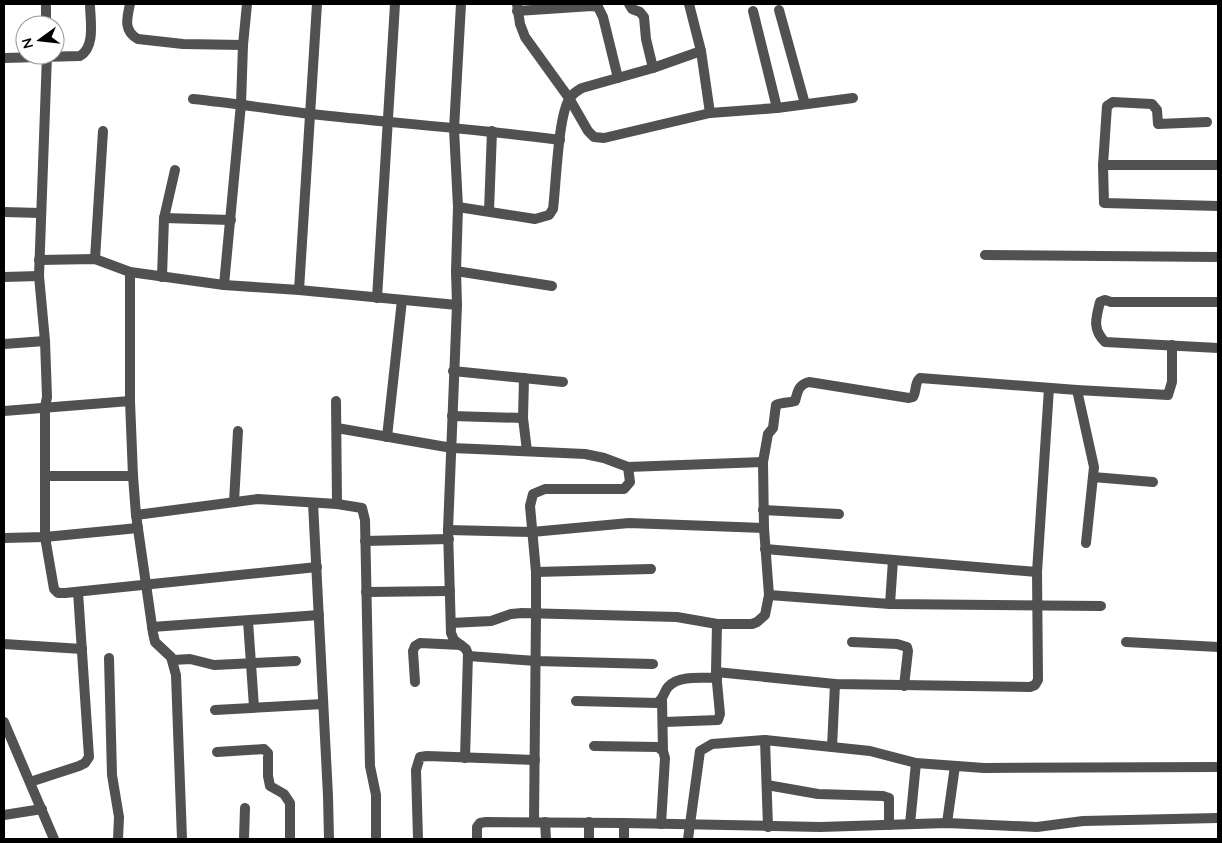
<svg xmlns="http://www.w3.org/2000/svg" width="1222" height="843" viewBox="0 0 1222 843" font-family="Quicksand,sans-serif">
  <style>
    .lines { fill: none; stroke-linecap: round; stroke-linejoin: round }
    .minor { stroke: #515151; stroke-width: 10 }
  </style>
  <rect width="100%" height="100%" fill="#fff"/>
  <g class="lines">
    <g class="minor">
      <polyline points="46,4 46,25"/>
      <path d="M130 4C127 18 123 31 138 39L183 44 243 45"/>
      <polyline points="461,4 454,129 458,207 456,271 457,305 448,530 451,633 454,640 466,649 468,654 465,758"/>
      <polyline points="517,4 520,24 525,37 569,98 588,131 594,137 604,138 710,113 777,108 853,98"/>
      <polyline points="629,4 632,9 640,12 644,17 646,39 653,68"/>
      <polyline points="689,4 701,51 710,113"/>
      <polyline points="779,10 805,104"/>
      <polyline points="517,11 592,6 598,7 603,17 618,78"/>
      <polyline points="753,11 777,108"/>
      <polyline points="47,55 39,276 45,341 47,397 45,407 45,537 54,589 58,593 65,593 317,567"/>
      <path d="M4 58 80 56C96 47 90 19 90 4"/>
      <path d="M193 99C232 103 271 109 310 114 394 123 477 129 560 140"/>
      <polyline points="1207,122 1158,124 1157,110 1152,104 1113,102 1107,106 1103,165 1104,203 1218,206"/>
      <polyline points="1103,165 1218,165"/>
      <path d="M458 207 535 219 549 215 553 209C556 187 558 113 570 98 573 93 577 91 582 88L653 68 701 51"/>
      <polyline points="489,211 492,131"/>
      <polyline points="4,212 40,213"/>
      <polyline points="164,218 231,220"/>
      <polyline points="985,255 1218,257"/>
      <polyline points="95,259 103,131"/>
      <polyline points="39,260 95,259 130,272 224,285 299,290 457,305"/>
      <polyline points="456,271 552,286"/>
      <polyline points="130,272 130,401 133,476 136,515 153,633 155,642 171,657 176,675 182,839"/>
      <polyline points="4,277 39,276"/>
      <polyline points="162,277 164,218 175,170"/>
      <polyline points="224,285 241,104 243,45 247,4"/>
      <polyline points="299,290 317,4"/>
      <polyline points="377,298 395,4"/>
      <path d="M1218 302H1111L1105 300 1100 302C1096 318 1092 329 1105 342L1218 348"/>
      <polyline points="4,344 45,341"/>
      <polyline points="453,371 563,382"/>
      <polyline points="524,378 523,418 527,451"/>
      <polyline points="1077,390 1094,467 1086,543"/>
      <polyline points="336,401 337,504"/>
      <polyline points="4,411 130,401"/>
      <polyline points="452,416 523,418"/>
      <polyline points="337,428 452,448 585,454 604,458 628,467 763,462"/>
      <polyline points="387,437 402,300"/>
      <polyline points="45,476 133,476"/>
      <polyline points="1093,477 1153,482"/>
      <polyline points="234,502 238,431"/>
      <polyline points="313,503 328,796 329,839"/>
      <polyline points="763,510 839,514"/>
      <polyline points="136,515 258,499 337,504 362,508 365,520 370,766 376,795 376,839"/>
      <polyline points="448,530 532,532 629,523 764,528"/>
      <polyline points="4,538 45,537 138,528"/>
      <polyline points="365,541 449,539"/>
      <polyline points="765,549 1037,572"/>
      <polyline points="536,572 651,569"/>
      <polyline points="366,592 450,591"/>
      <polyline points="769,595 890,604 1101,606"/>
      <polyline points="890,604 893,560"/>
      <polyline points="248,621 254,707"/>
      <polyline points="451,623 491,621 511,614 522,613 677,617 717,624"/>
      <polyline points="152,627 319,615"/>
      <polyline points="852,642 897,644 907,647 908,651 904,686"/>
      <polyline points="1126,642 1218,647"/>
      <polyline points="4,644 82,649"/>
      <polyline points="468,656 536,661 653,664"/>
      <polyline points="109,658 112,775 119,817 118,839"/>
      <polyline points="173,660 190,659 214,665 296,661"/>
      <polyline points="716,672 835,684 1030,687 1035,685 1038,680 1037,572 1049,388"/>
      <polyline points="415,682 413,651 415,646 420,643 461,645"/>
      <polyline points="662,700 663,751"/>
      <path d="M576 701 657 703C664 699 663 693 668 687 678 675 702 678 717 678"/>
      <polyline points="215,710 323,704"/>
      <polyline points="4,722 54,839"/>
      <path d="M664 722 718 720 720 714 716 672 717 624H752L757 622 765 615 769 595 764 528 763 462 768 434 773 428 776 405C782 402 788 403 795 401 798 391 798 385 809 382L909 398 913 397C917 391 914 383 920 378L1077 390 1168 395 1172 382V345"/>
      <polyline points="765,740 768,827"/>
      <polyline points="594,746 658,747 663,751 665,758 661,824"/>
      <polyline points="832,747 835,684"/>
      <polyline points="217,752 264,749 268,753 268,776 270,786 284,794 290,803 290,839"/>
      <polyline points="30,782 79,766 85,763 89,757 78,592"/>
      <polyline points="767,785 818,794 883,796 889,798 889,825"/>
      <polyline points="4,815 42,809"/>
      <polyline points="534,822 536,614 536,572 530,506 533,494 545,489 624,489 630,482 628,467"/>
      <polyline points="545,822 546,839"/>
      <polyline points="624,823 624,839"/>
      <polyline points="947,823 955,766"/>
      <polyline points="910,824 916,763"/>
      <polyline points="244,839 245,808"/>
      <polyline points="418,839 416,770 420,757 427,756 535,760"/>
      <polyline points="477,839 477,827 480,823 486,822 624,823 820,827 947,823 1037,827 1083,821 1218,818"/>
      <polyline points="589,839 589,822"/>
      <polyline points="688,839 700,751 712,744 765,740 870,751 916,763 984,768 1218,767"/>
    </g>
  </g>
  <rect width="1222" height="843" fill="none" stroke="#000000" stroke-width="10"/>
  <g transform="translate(40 40) rotate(255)"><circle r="24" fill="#ffffff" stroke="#999999"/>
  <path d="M0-4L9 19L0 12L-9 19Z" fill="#000000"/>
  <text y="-8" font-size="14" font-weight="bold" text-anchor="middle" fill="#000000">N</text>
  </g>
</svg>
